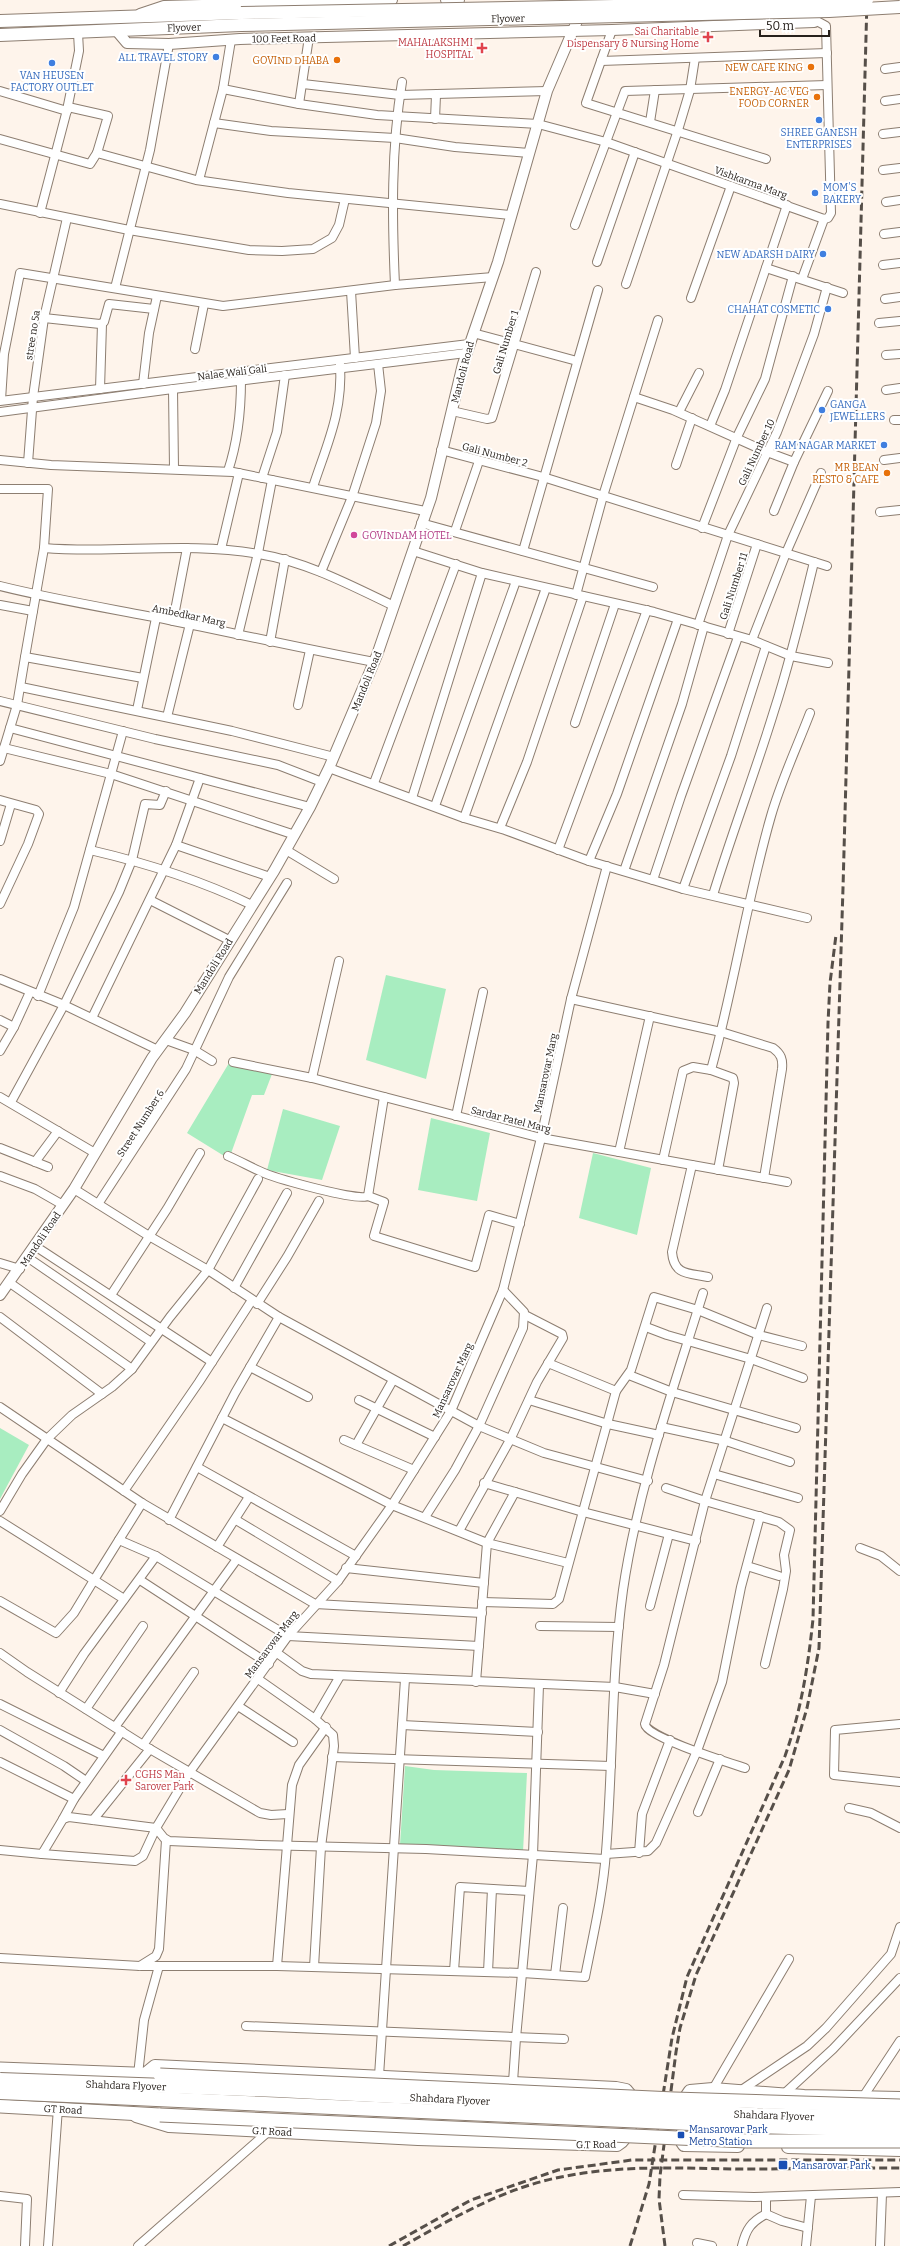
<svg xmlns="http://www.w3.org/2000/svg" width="900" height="2246" viewBox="0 0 900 2246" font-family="Bitter,serif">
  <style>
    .green { fill: #a8edc0 }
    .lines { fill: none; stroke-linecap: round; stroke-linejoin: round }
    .minor-casing { stroke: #8d7e71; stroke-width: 10 }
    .tertiary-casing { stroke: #8d7e71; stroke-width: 12 }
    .secondary-casing { stroke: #8d7e71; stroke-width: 14 }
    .primary-casing { stroke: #8d7e71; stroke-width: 15 }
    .minor { stroke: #fff; stroke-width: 8 }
    .tertiary { stroke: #fff; stroke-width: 10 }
    .secondary { stroke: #fff; stroke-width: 12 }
    .primary { stroke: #fff; stroke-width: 13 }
    .rail { stroke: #564f49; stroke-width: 3; stroke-dasharray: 8 4; stroke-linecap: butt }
    .secondary-bridge-casing { stroke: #8d7e71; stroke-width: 14; stroke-linecap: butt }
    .primary-bridge-casing { stroke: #8d7e71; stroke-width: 15; stroke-linecap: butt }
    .trunk-bridge-casing { stroke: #8d7e71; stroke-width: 16; stroke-linecap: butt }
    .secondary-bridge { stroke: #fff; stroke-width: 12 }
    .primary-bridge { stroke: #fff; stroke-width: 13 }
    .trunk-bridge { stroke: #fff; stroke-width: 14 }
    .health-dot { fill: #e0444e; stroke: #fff; stroke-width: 1.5 }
    .shop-dot { fill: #3f7fe0; stroke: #fff; stroke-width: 1.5 }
    .food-dot { fill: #e8710a; stroke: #fff; stroke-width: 1.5 }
    .hotel-dot { fill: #d1479c; stroke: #fff; stroke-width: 1.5 }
    .transit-dot { fill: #1a4fb4; stroke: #fff; stroke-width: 1.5 }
    .labels { text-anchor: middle; stroke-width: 4; stroke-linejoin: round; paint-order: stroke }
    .street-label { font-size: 10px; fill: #27211c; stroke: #fff }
    .health-label { font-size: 10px; fill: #be3a42; stroke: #fff; text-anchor: end }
    .shop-label { font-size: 10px; fill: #366cbe; stroke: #fff; text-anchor: end }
    .food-label { font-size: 10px; fill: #c56008; stroke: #fff; text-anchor: end }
    .hotel-label { font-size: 10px; fill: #b23c85; stroke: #fff; text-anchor: start }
    .transit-label { font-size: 10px; fill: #164399; stroke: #fff; text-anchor: start }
  </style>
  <rect width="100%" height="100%" fill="#fef4eb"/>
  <g class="green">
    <polygon points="386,975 446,989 426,1079 366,1060"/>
    <polygon points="229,1063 272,1074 264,1095 252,1095 229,1159 187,1133"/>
    <polygon points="283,1109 340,1126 322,1180 267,1170"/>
    <polygon points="431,1118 490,1133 477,1201 418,1190"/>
    <polygon points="593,1153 651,1168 637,1235 579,1218"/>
    <polygon points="0,1428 29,1445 0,1499"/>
    <polygon points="405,1766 434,1770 527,1773 523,1852 400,1845"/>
  </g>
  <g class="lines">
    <defs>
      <g id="minor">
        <polyline points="612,30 586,103 766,159"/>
        <polyline points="601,61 827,53"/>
        <polyline points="885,69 900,67"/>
        <polyline points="303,84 400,95 547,91"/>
        <polyline points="223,89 299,104 377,115 538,124 606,142 824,219 828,218 831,213 826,26 815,20"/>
        <polyline points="0,91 67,111"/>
        <polyline points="885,101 900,99"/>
        <polyline points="299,104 309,37"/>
        <polyline points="68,107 108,116 97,153"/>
        <polyline points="435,119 436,95"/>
        <polyline points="650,122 655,90"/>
        <polyline points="214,123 271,131 395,138 455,147 529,153"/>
        <polyline points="883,134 900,132"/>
        <polyline points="0,139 90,164 97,153 196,180 288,193 511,215"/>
        <polyline points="883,170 900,168"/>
        <polyline points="199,180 223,89 231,40"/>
        <polyline points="886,202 900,200"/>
        <polyline points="0,204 129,230 249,250 282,251 313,249 332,238 339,225 345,199"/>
        <polyline points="40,213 67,110 79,51 78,33"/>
        <polyline points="575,225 625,91 827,85"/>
        <polyline points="884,234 900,232"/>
        <polyline points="597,262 635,152"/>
        <polyline points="883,265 900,263"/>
        <polyline points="766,268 843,293"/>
        <polyline points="802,279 824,219"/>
        <polyline points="626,284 678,130 690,90 695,58"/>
        <path d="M395 285C392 218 391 149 402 82"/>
        <polyline points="115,288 150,150 169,44"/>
        <polyline points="351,291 355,358"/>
        <polyline points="691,298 731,186"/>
        <polyline points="885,299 900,297"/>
        <polyline points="44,318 100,324 104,322 109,304 154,309"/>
        <polyline points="879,323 900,321"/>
        <polyline points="473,333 577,361"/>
        <polyline points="195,349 204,304"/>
        <polyline points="886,355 900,354"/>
        <polyline points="143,384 149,333 157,296"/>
        <polyline points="100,389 102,324"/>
        <polyline points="173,389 174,469"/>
        <polyline points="886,390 900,388"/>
        <polyline points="634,397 673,410 767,452 794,462"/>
        <polyline points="1,400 4,354 20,273 223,306 395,285 493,277"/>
        <polyline points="0,401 469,344"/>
        <polyline points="452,411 487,419 492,418 536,272"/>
        <polyline points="0,412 165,390 466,353"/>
        <polyline points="679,412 699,373"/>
        <polyline points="894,420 900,420"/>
        <polyline points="710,426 725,390 787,205"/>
        <polyline points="441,450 543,477 827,566"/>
        <polyline points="0,460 51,465 233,472 425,511"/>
        <polyline points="884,460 900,458"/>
        <polyline points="28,463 33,397 44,318 67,218"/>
        <polyline points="676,465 692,418"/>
        <path d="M228 471C238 441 241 412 241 380"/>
        <polyline points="262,478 277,432 285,375"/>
        <path d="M313 487C327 444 343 412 340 364"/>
        <polyline points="0,489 48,489 44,548 25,657"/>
        <polyline points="774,511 794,462 828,391"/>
        <polyline points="880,512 900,510"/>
        <polyline points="421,523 653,587"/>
        <polyline points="702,528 737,437 765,379 793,276"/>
        <polyline points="455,531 479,461"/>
        <path d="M44 548C115 554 188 541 259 554 307 562 350 585 394 606"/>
        <polyline points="221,549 239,473"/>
        <polyline points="413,551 482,573 654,612 752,640 791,656 828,663"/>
        <polyline points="523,551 598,290"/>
        <polyline points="321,572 352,497 376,423 381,391 378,364"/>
        <path d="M0 586C56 600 113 609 169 620 238 634 305 649 374 662"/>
        <polyline points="576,595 603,496 658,320"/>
        <polyline points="0,605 33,611"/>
        <polyline points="173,621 187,548"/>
        <polyline points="698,625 728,535 777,432 792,393 814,334 827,287"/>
        <polyline points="728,634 757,544"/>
        <polyline points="238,635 258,553 272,480"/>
        <polyline points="752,640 786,553 821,473"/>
        <polyline points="270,642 285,559"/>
        <polyline points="21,687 232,731 334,757"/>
        <polyline points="0,701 155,739 278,765 322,782"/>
        <polyline points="298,705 310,650"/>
        <polyline points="137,710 156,618"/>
        <polyline points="167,717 190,624"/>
        <polyline points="575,723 615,604"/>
        <polyline points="10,728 310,807"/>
        <polyline points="4,748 111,774 295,835"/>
        <polyline points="0,761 17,705 25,657 143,678"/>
        <polyline points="329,768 464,818 505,830 589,861 683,889 807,918"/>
        <polyline points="374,783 456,564"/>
        <polyline points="412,798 482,573"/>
        <polyline points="0,800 36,810 39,814 28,844 0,904"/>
        <polyline points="435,806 516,581"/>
        <polyline points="464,818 546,588"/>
        <polyline points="500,828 527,762 583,596"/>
        <polyline points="0,841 11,804"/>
        <polyline points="176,845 270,877"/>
        <path d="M90 850C146 863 200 880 252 905"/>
        <polyline points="286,850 334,879"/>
        <polyline points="558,850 647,610"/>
        <polyline points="589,861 617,794 678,619"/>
        <polyline points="624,871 682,704 704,626"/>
        <polyline points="653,880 681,796 738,637"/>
        <polyline points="683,889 731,756 766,646"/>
        <path d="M713 895C732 833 755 773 774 711 790 662 802 612 814 562"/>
        <polyline points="150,900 229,940"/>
        <polyline points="0,979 64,1005 158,1050"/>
        <polyline points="38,996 74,907 123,731"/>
        <path d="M571 999 721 1032 773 1048C781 1054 783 1059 782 1069L764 1178"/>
        <polyline points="92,1018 176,845 200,778"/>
        <polyline points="0,1020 14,1027 0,1051"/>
        <polyline points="14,1027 30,992"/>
        <polyline points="166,1040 194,1050 212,1061"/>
        <polyline points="233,1062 312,1078 541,1138 787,1182"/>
        <polyline points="312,1078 339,961"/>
        <polyline points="0,1097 95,1153"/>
        <polyline points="11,1102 64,1005 119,892 132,860 145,804 160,805 166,791"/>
        <polyline points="456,1116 483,992"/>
        <polyline points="0,1148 48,1167"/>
        <polyline points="619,1152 650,1016"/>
        <path d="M228 1156C240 1161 252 1168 264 1173 279 1179 359 1202 368 1196L384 1202 374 1236 475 1267 489 1215 520 1224"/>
        <polyline points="663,1160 683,1071 693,1067 711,1070"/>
        <polyline points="35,1162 58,1131"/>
        <path d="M692 1165 672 1252C674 1276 689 1273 708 1277"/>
        <path d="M718 1170 734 1083 733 1078 711 1070C734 986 747 899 771 816 781 781 797 747 810 713"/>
        <polyline points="0,1176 35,1189 63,1205"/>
        <polyline points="74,1189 149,1236 208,1270 279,1317 479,1426 544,1453 648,1481"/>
        <polyline points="368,1196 384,1097"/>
        <polyline points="98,1204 186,1069 229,977 287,883"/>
        <polyline points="35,1246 212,1362"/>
        <polyline points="27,1257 151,1342"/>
        <polyline points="0,1263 20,1269"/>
        <polyline points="10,1283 132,1369"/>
        <polyline points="234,1288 287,1193"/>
        <polyline points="111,1295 167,1209 200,1153"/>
        <polyline points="257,1304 287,1257 319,1201"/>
        <polyline points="0,1317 102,1394"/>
        <polyline points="646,1327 667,1335 751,1359 803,1378"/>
        <polyline points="548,1363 616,1391"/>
        <polyline points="250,1367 308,1397"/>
        <polyline points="629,1375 672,1392 796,1428"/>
        <polyline points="359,1400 435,1437"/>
        <polyline points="529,1400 608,1424 659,1435"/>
        <polyline points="0,1407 142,1503 315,1604 482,1613"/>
        <polyline points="222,1418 392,1505 487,1543 568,1563"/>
        <polyline points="661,1427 726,1441 790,1462"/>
        <polyline points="344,1440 414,1470"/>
        <polyline points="356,1445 393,1380"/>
        <polyline points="197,1467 356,1556"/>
        <polyline points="714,1474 798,1498"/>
        <polyline points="484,1483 583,1512 696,1541"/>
        <polyline points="666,1488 705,1501 779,1522 790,1530 784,1555 786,1571 783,1589 765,1664"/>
        <polyline points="124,1491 199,1382 252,1300"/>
        <polyline points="0,1511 22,1474 47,1439 72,1415 112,1387 132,1369 170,1317 208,1270 258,1179"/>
        <polyline points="425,1517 455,1470 479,1426 523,1328 524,1312 503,1290"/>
        <polyline points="169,1520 235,1393 279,1317"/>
        <polyline points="236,1520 338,1581"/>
        <polyline points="0,1521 94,1580 142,1503"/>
        <polyline points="459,1531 510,1440 537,1382 563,1338 562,1334 525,1315"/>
        <polyline points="119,1540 156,1556 288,1636 479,1646"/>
        <polyline points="217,1547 249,1497"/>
        <polyline points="860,1548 881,1556 900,1571"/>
        <polyline points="747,1566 779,1576"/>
        <polyline points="346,1568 484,1583"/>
        <polyline points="140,1580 269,1664"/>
        <polyline points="0,1601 56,1633 74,1613 94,1580 124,1599"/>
        <polyline points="482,1602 553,1604 559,1599 616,1391 631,1370 654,1297 698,1310 759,1335 802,1346"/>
        <polyline points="650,1606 669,1534"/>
        <polyline points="540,1626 619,1627"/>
        <polyline points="0,1653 27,1672 143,1745 260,1813 271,1815 288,1814"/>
        <polyline points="277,1653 302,1671 311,1674 615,1687 655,1694"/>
        <polyline points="258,1679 315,1719 333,1735 334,1746 321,1847 314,1967"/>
        <polyline points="476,1682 487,1543 515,1492"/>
        <polyline points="59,1693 84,1654 156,1556"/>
        <polyline points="0,1704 104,1756"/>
        <polyline points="238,1706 293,1742"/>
        <polyline points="86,1709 143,1626"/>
        <polyline points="315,1719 340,1676"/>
        <polyline points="900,1724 835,1730 834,1775 900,1782"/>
        <polyline points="402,1725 538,1732"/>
        <polyline points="115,1727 237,1559"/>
        <polyline points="0,1730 64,1766 86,1781"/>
        <polyline points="143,1745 194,1672"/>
        <polyline points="332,1757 611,1766"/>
        <polyline points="0,1762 74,1799"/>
        <path d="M745 1768C730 1763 646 1737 645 1724L664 1665 705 1501 767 1308"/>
        <polyline points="849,1808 871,1813 900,1828"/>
        <polyline points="698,1812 720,1759"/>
        <polyline points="63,1819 74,1799 122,1731"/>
        <polyline points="93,1820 150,1749"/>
        <polyline points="0,1850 42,1854 63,1819 69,1817 156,1828 164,1838 169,1841 260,1845 426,1849 605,1859"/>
        <polyline points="639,1853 642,1814 670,1740"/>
        <polyline points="42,1854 135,1861 143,1856 156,1828 189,1773 288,1636 338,1581 392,1505 451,1411 503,1290 541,1138 571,999 607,866"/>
        <polyline points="606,1854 648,1851 656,1843 697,1751 722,1682 741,1587 760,1516"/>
        <path d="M0 1958 140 1966H277L522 1973 585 1977C593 1936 603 1894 606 1852 613 1765 611 1677 623 1590 638 1488 673 1390 703 1293"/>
        <polyline points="140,1966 156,1956 159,1949 166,1840"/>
        <polyline points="277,1966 292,1785 299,1765 326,1727"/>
        <polyline points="454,1971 460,1887 529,1891"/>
        <polyline points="488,1972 492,1889"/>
        <polyline points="555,1975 563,1908"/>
        <polyline points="246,2026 564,2039"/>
        <polyline points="138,2075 144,2020 159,1966"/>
        <polyline points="379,2076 405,1679"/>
        <polyline points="513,2082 516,2038 533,1855 539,1685"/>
        <polyline points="713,2089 789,1959"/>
        <polyline points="740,2091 807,2046 826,2028 891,1954 900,1927"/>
        <polyline points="785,2093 833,2049 900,1978"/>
        <polyline points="863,2097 900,2041"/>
        <polyline points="683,2195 754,2197 900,2192"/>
        <polyline points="0,2196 27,2199 25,2246"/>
        <polyline points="766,2214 782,2221 808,2228"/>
        <polyline points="697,2243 712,2246"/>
        <polyline points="48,2246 58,2108"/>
        <polyline points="138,2246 269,2131"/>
        <path d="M742 2246C746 2229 751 2222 766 2214V2197"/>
        <polyline points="806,2246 811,2196"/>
        <polyline points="880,2246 882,2194"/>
      </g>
      <g id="tertiary">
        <polyline points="446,0 459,0"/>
        <polyline points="140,14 164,6 392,0"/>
        <polyline points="116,30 127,43 169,44 240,39 612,30 814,22 816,5"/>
        <polyline points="0,1295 74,1189 152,1058 185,1013 274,871 310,807 329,768 377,655 431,498 463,364 498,262 547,91 586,0"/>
      </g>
      <g id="secondary">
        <polyline points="0,21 241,13"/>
        <polyline points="0,35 241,25"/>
        <path d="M136 2116 169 2126 418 2139 617 2145C634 2135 632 2114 631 2096L626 2090 616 2088 155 2066 144 2075"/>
        <polyline points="738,2146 684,2145 682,2142 686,2097 690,2091 713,2089 804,2096 900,2098"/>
        <polyline points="788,2147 900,2150"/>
      </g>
      <g id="primary">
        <polyline points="0,2069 160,2075"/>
        <polyline points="0,2106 160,2115"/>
      </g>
    </defs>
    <use href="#minor" class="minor-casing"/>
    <use href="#tertiary" class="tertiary-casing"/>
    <use href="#secondary" class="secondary-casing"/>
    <use href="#primary" class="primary-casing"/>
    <use href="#minor" class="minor"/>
    <use href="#tertiary" class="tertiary"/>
    <use href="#secondary" class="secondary"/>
    <use href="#primary" class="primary"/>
    <g class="rail">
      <polyline points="389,2246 471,2200 558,2170 632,2160 900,2160"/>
      <path d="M403 2246C453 2218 504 2188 561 2177 619 2165 677 2168 736 2169 791 2169 845 2168 900 2168"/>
      <path d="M630 2246 649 2184 672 2038 687 1977 785 1756C801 1711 808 1667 813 1619L828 1023 830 983 836 935"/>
      <polyline points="665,2246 659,2199 660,2176 676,2052 680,2028 696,1975 789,1770 807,1708 819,1648 843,888 867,0"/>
    </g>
    <defs>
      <g id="secondary-bridge">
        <polyline points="241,13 828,2 867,0"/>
        <polyline points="241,25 829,11 900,7"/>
      </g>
      <g id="primary-bridge">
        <polyline points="160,2075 674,2099 900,2106"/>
        <polyline points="160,2115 747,2141 900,2141"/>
      </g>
      <g id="trunk-bridge">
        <polyline points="0,2080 279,2090 757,2115 900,2118"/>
        <polyline points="0,2092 757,2126 900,2130"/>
      </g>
    </defs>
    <use href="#secondary-bridge" class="secondary-bridge-casing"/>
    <use href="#primary-bridge" class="primary-bridge-casing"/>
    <use href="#trunk-bridge" class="trunk-bridge-casing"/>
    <use href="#secondary-bridge" class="secondary-bridge"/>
    <use href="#primary-bridge" class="primary-bridge"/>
    <use href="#trunk-bridge" class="trunk-bridge"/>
  </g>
  <g class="health-dot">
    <path d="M706 31h4v4h4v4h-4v4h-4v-4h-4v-4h4z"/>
    <path d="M480 42h4v4h4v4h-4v4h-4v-4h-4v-4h4z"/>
    <path d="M124 1774h4v4h4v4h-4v4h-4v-4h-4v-4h4z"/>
  </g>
  <g class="shop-dot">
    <circle cx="216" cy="57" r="4"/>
    <circle cx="52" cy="63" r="4"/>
    <circle cx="819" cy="120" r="4"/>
    <circle cx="815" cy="193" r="4"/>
    <circle cx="823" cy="254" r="4"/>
    <circle cx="828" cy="309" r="4"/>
    <circle cx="822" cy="410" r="4"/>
    <circle cx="884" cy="445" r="4"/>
  </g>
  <g class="food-dot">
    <circle cx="337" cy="60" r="4"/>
    <circle cx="811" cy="67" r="4"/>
    <circle cx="817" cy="97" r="4"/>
    <circle cx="887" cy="473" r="4"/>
  </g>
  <circle class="hotel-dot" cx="354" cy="535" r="4"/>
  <g class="transit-dot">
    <rect x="677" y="2131" width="8" height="8" rx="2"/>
    <rect x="778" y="2160" width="10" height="10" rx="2"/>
  </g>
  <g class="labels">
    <g class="street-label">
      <text transform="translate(508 18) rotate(-1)" y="4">Flyover</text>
      <text transform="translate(184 27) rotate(-2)" y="4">Flyover</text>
      <text transform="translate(284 38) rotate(-1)" y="4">100 Feet Road</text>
      <text transform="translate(751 182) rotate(20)" y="4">Vishkarma Marg</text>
      <text transform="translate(32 335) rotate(-81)" y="4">stree no 5a</text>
      <text transform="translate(505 342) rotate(-73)" y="4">Gali Number 1</text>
      <text transform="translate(232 372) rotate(-7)" y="4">Nalae Wali Gali</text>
      <text transform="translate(462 372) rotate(-75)" y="4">Mandoli Road</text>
      <text transform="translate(756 452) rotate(-65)" y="4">Gali Number 10</text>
      <text transform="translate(495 454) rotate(15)" y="4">Gali Number 2</text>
      <text transform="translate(733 586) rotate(-72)" y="4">Gali Number 11</text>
      <text transform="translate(189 615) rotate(12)" y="4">Ambedkar Marg</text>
      <text transform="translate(366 681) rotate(-68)" y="4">Mandoli Road</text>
      <text transform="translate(213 966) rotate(-58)" y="4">Mandoli Road</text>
      <text transform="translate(545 1073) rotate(-78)" y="4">Mansarovar Marg</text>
      <text transform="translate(511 1119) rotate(14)" y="4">Sardar Patel Marg</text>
      <text transform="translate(140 1123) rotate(-57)" y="4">Street Number 6</text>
      <text transform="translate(40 1239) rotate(-56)" y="4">Mandoli Road</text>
      <text transform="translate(452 1380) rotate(-65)" y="4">Mansarovar Marg</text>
      <text transform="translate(271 1644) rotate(-53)" y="4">Mansarovar Marg</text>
      <text transform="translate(126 2085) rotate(2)" y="4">Shahdara Flyover</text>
      <text transform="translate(450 2099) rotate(3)" y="4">Shahdara Flyover</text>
      <text transform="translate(63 2109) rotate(3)" y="4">GT Road</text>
      <text transform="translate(774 2115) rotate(2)" y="4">Shahdara Flyover</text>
      <text transform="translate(272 2131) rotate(3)" y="4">G.T Road</text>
      <text transform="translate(596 2144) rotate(-1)" y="4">G.T Road</text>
    </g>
    <g class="health-label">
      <text x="699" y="35">Sai Charitable<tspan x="699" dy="12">Dispensary &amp; Nursing Home</tspan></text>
      <text x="473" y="46">MAHALAKSHMI<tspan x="473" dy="12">HOSPITAL</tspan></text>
      <text x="135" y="1778" text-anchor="start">CGHS Man<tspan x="135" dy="12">Sarover Park</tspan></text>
    </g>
    <g class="shop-label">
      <text x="208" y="61">ALL TRAVEL STORY</text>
      <text x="52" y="79" text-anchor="middle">VAN HEUSEN<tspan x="52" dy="12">FACTORY OUTLET</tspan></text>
      <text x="819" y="136" text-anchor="middle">SHREE GANESH<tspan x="819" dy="12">ENTERPRISES</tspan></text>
      <text x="823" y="191" text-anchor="start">MOM'S<tspan x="823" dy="12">BAKERY</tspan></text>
      <text x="815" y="258">NEW ADARSH DAIRY</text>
      <text x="820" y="313">CHAHAT COSMETIC</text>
      <text x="830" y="408" text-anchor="start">GANGA<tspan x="830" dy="12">JEWELLERS</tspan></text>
      <text x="876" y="449">RAM NAGAR MARKET</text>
    </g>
    <g class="food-label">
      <text x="329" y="64">GOVIND DHABA</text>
      <text x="803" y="71">NEW CAFE KING</text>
      <text x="809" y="95">ENERGY-AC VEG<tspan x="809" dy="12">FOOD CORNER</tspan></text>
      <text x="879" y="471">MR BEAN<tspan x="879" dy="12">RESTO &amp; CAFE</tspan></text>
    </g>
    <g class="hotel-label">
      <text x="362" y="539">GOVINDAM HOTEL</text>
    </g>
    <g class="transit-label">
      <text x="689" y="2133">Mansarovar Park<tspan x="689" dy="12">Metro Station</tspan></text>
      <text x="792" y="2169">Mansarovar Park</text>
    </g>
  </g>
  <path d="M760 30v6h69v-6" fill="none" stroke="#27211c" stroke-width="2"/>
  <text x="766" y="30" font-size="12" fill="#27211c" stroke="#ffffff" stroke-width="3" paint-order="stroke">50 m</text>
</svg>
